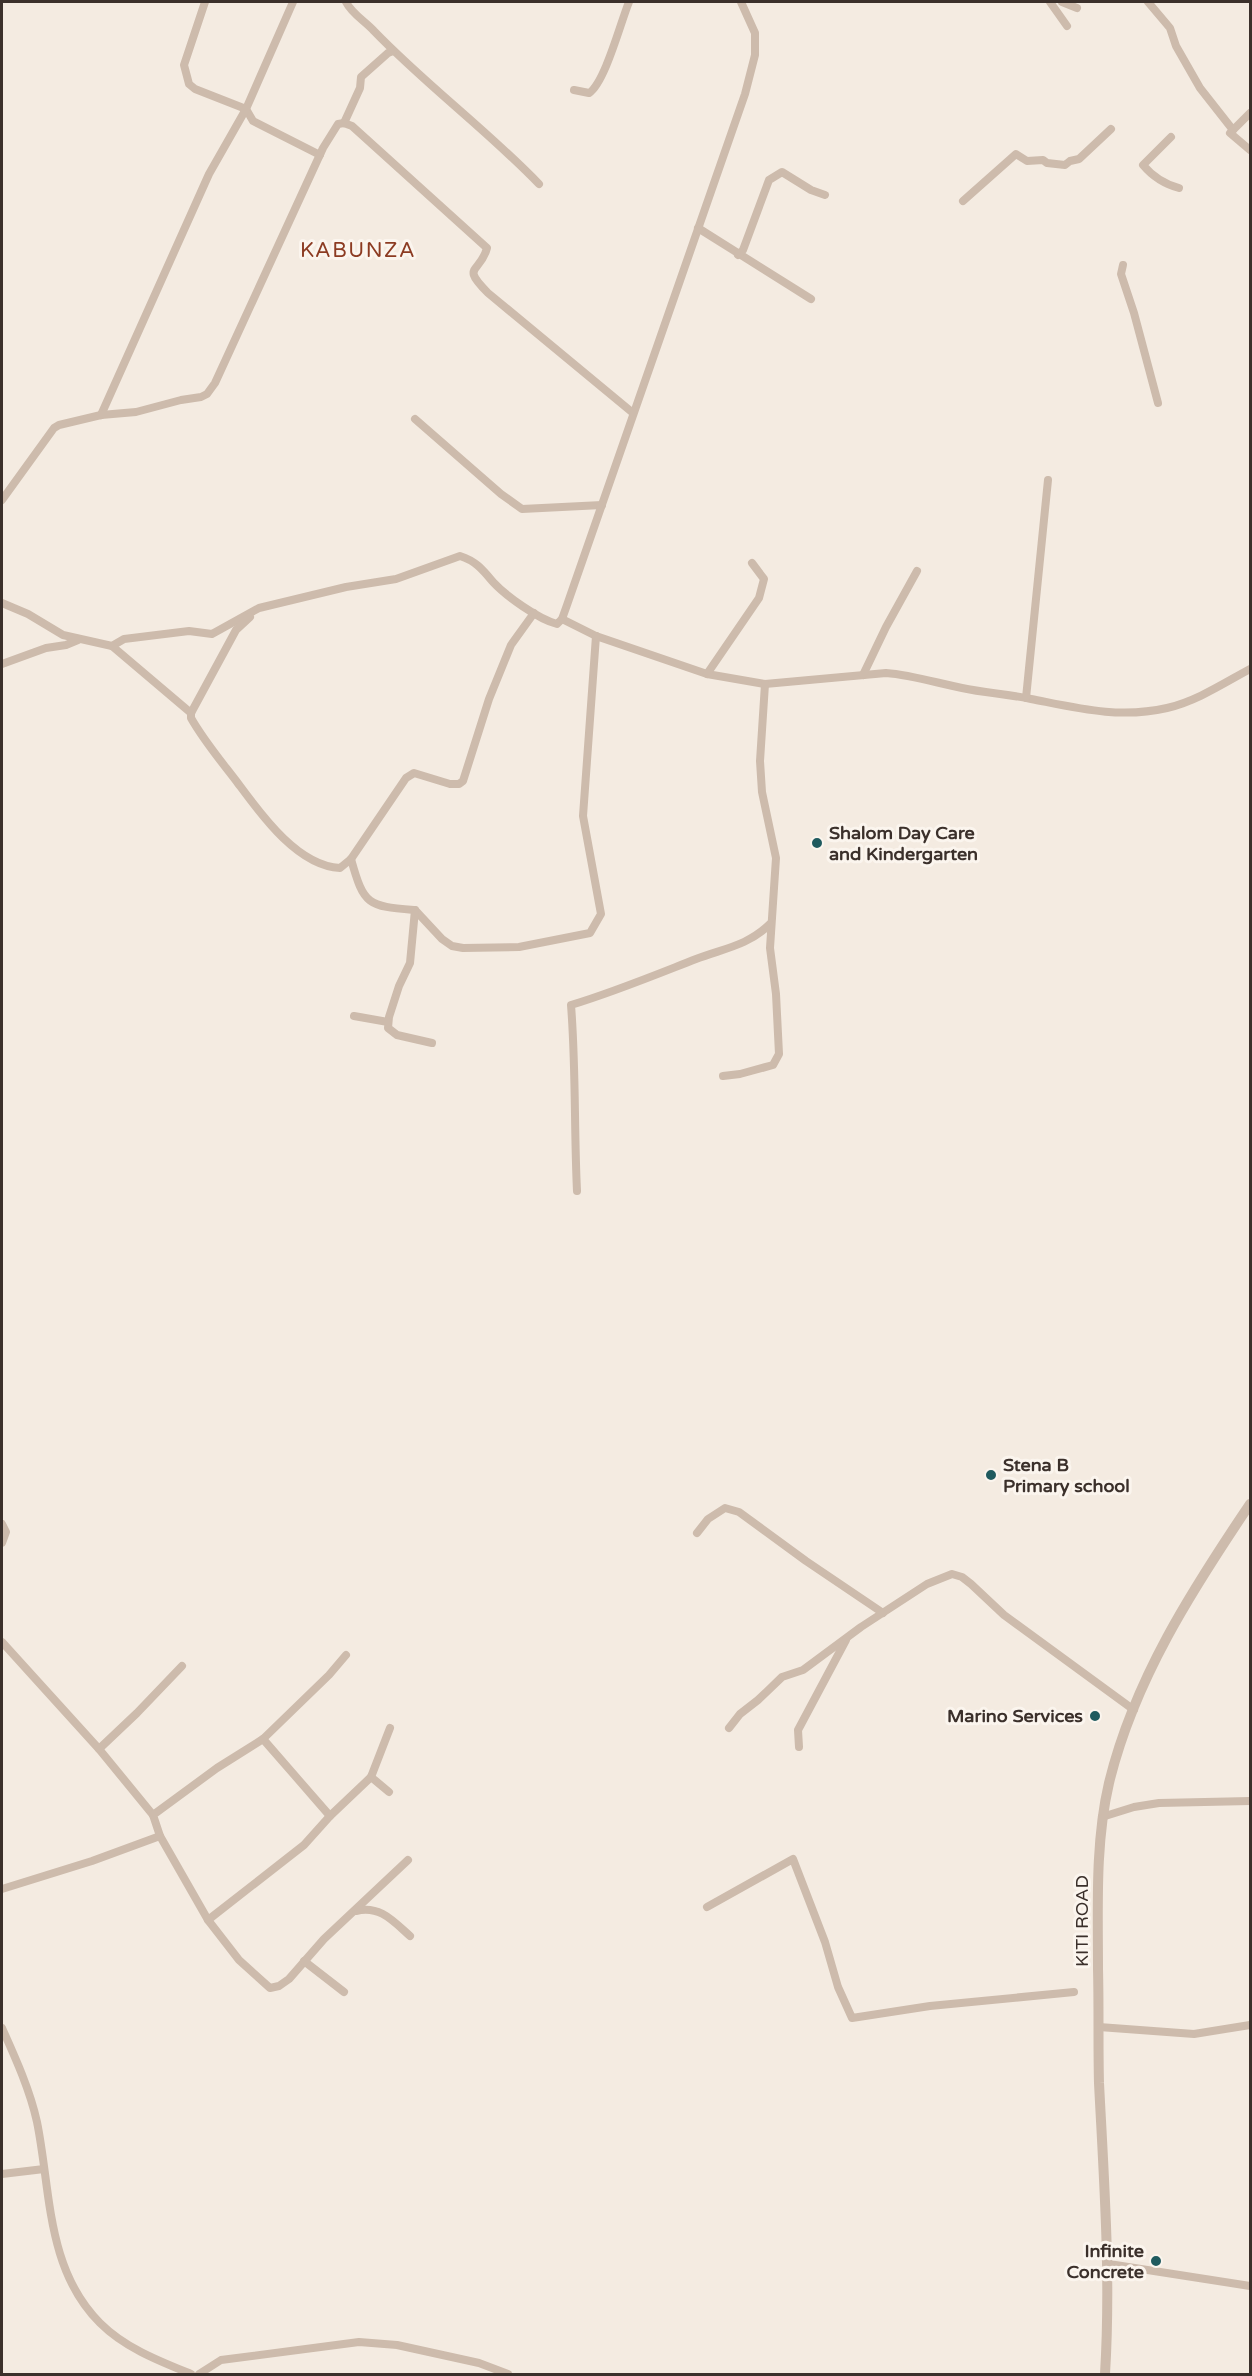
<svg xmlns="http://www.w3.org/2000/svg" width="1252" height="2376" viewBox="0 0 1252 2376" font-family="'Varela Round',sans-serif">
  <style>
    .lines { fill: none; stroke-linecap: round; stroke-linejoin: round }
    .minor { stroke: #cdbbac; stroke-width: 8 }
    .tertiary { stroke: #cdbbac; stroke-width: 10 }
    .poi-dot { fill: #1f5a5e; stroke: #fbf5ee; stroke-width: 2 }
    .labels { text-anchor: middle; stroke-width: 6; stroke-linejoin: round; paint-order: stroke }
    .poi-label { font-size: 18px; font-weight: bold; fill: #3b302b; stroke: #fbf5ee; text-anchor: start }
    .street-label { font-size: 18px; fill: #3b302b; stroke: #fbf5ee }
    .quarter-label { font-size: 21px; letter-spacing: 1.5px; fill: #8c3b22; stroke: #fbf5ee }
  </style>
  <rect width="100%" height="100%" fill="#f4ebe1"/>
  <g class="lines">
    <g class="minor">
      <polyline points="205,2 184,65 189,84 195,89 246,109 253,121 320,155"/>
      <path d="M346 2C352 14 365 21 374 31 426 85 487 130 539 184"/>
      <polyline points="1050,2 1067,26"/>
      <polyline points="1062,2 1077,8"/>
      <polyline points="1148,2 1170,28 1176,46 1200,88 1233,130"/>
      <path d="M574 90 589 93C605 83 621 21 629 2"/>
      <polyline points="1250,113 1230,133 1250,150"/>
      <polyline points="344,123 360,88 361,77 388,53 393,51"/>
      <path d="M1171 137 1143 165C1153 177 1164 184 1179 188"/>
      <polyline points="963,201 1016,154 1027,161 1043,160 1047,163 1065,165 1070,161 1079,159 1111,129"/>
      <polyline points="698,228 811,299"/>
      <polyline points="738,255 743,250 769,180 782,172 811,190 825,195"/>
      <polyline points="1123,265 1121,274 1134,313 1158,403"/>
      <polyline points="101,415 209,174 246,109 293,2"/>
      <polyline points="415,419 501,494 522,509 602,505"/>
      <path d="M2 500 54 428 59 425 101 415 136 412 181 400 201 397 207 394 215 383 323 148 338 124 344 123 352 126 487 248C480 274 460 265 488 293L633 413"/>
      <path d="M2 603 28 614 63 635 112 646 124 639 189 631 212 634 259 608 346 587 396 579 460 556C476 561 483 570 493 582 506 596 538 619 557 624L562 619 567 605 745 94 755 55V33L741 2"/>
      <path d="M250 617 236 630 191 713V718C204 741 221 761 237 782 260 813 297 866 340 868L351 859 406 778 414 773 450 784H459L463 781 489 699 511 645 534 613"/>
      <path d="M562 619 596 636 707 674 765 684 886 673C912 675 937 683 962 688 985 693 1008 694 1031 699 1077 708 1119 719 1167 708 1197 701 1224 683 1250 669"/>
      <polyline points="112,646 191,713"/>
      <polyline points="2,664 46,648 66,645 78,640"/>
      <polyline points="707,674 759,598 764,579 752,563"/>
      <polyline points="863,675 886,627 917,571"/>
      <polyline points="1026,698 1048,480"/>
      <path d="M351 859C364 906 368 906 415 910L442 939 452 946 463 948 519 947 590 933 601 914 583 816 596 636"/>
      <polyline points="415,910 410,963 399,986 389,1017 388,1028 397,1035 432,1043"/>
      <polyline points="354,1016 388,1022"/>
      <polyline points="723,1076 740,1074 773,1065 779,1054 776,994 770,948 776,858 762,792 760,761 765,684"/>
      <path d="M577 1191C574 1129 576 1067 571 1005 614 992 655 975 696 959 725 948 747 946 770 924"/>
      <polyline points="2,1524 6,1532 2,1543"/>
      <polyline points="697,1533 708,1519 725,1508 739,1512 806,1561 883,1613"/>
      <polyline points="2,1642 99,1749 153,1815"/>
      <polyline points="729,1728 740,1714 758,1700 782,1677 803,1670 861,1627 927,1584 952,1574 962,1577 971,1584 1004,1615 1134,1710"/>
      <polyline points="799,1747 798,1730 846,1640"/>
      <polyline points="99,1749 137,1713 182,1666"/>
      <polyline points="371,1777 390,1728"/>
      <polyline points="330,1816 371,1777 389,1792"/>
      <polyline points="1102,1817 1134,1807 1159,1803 1250,1801"/>
      <polyline points="160,1836 208,1920 239,1960 270,1988 279,1986 289,1979 324,1939 408,1860"/>
      <polyline points="2,1889 92,1861 160,1836 153,1815 217,1768 263,1739 329,1675 346,1655"/>
      <polyline points="707,1907 793,1859 825,1942 838,1987 852,2018 930,2006 1074,1992"/>
      <path d="M356 1911C380 1905 393 1921 410 1936"/>
      <polyline points="208,1920 304,1845 330,1816 263,1739"/>
      <polyline points="304,1961 344,1992"/>
      <polyline points="1099,2027 1194,2034 1250,2025"/>
      <path d="M2 2028C15 2057 30 2090 37 2122 51 2191 46 2269 100 2323 125 2348 159 2361 191 2374"/>
      <polyline points="2,2174 44,2169"/>
      <polyline points="1109,2264 1250,2286"/>
      <polyline points="199,2374 221,2360 359,2342 397,2345 479,2363 508,2374"/>
    </g>
    <path class="tertiary" d="M1105 2374C1111 2276 1104 2181 1099 2083 1098 2045 1099 2007 1098 1969 1098 1907 1095 1843 1109 1783 1134 1680 1192 1590 1250 1504"/>
  </g>
  <g class="poi-dot">
    <circle cx="817" cy="843" r="6"/>
    <circle cx="991" cy="1475" r="6"/>
    <circle cx="1095" cy="1716" r="6"/>
    <circle cx="1156" cy="2261" r="6"/>
  </g>
  <g class="labels">
    <g class="poi-label">
      <text x="829" y="839">Shalom Day Care<tspan x="829" dy="21">and Kindergarten</tspan></text>
      <text x="1003" y="1471">Stena B<tspan x="1003" dy="21">Primary school</tspan></text>
      <text x="1083" y="1722" text-anchor="end">Marino Services</text>
      <text x="1144" y="2257" text-anchor="end">Infinite<tspan x="1144" dy="21">Concrete</tspan></text>
    </g>
    <g class="street-label">
      <text transform="translate(1082 1921) rotate(-90)" y="6">KITI ROAD</text>
    </g>
    <g class="quarter-label">
      <text x="358" y="257">KABUNZA</text>
    </g>
  </g>
  <rect width="1252" height="2376" fill="none" stroke="#3b302b" stroke-width="6"/>
</svg>
